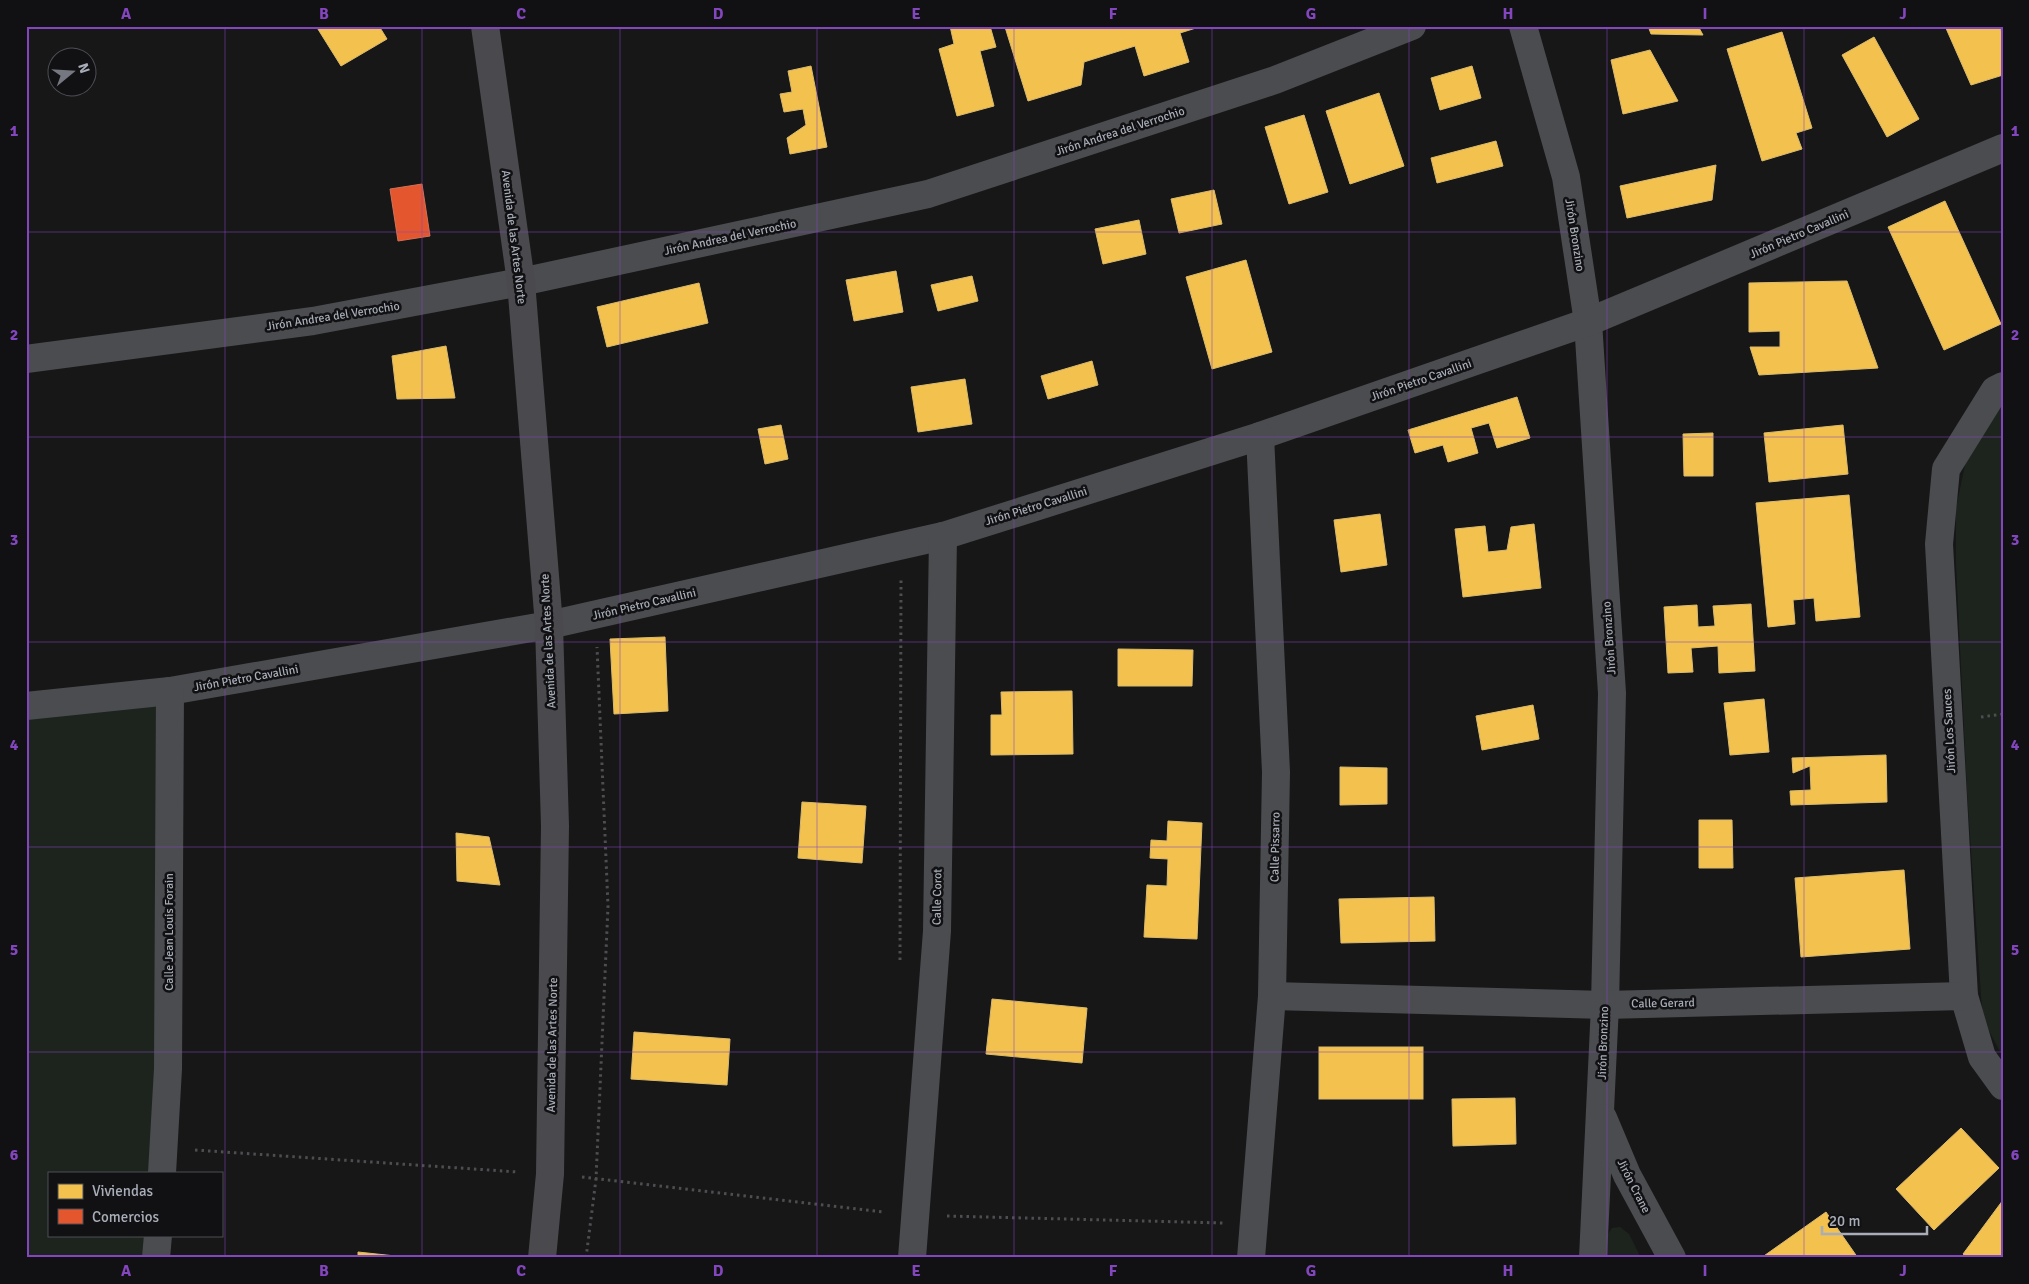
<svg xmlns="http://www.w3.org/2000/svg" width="2029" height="1284" viewBox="0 0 2029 1284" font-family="Signika,sans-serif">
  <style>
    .green { fill: #1d241e }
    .homes { fill: #f2c14e; stroke: #dcbb6e }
    .shops { fill: #e4572e; stroke: #d27157 }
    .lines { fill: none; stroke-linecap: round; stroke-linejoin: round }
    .path { stroke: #4d4e52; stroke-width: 3; stroke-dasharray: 2.5 4; stroke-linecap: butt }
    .street { stroke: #4b4c50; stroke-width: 28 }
    .secondary { stroke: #4a4a4e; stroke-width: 28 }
    .grid { fill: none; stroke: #8446be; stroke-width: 1; stroke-opacity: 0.55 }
    .labels { text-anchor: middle; stroke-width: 5; stroke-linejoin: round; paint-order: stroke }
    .street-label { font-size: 12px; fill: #a8adb8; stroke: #111113 }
    .neatline { fill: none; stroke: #8446be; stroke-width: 2 }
    .grid-label { font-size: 16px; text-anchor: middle; font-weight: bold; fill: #8446be }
  </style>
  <rect width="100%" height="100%" fill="#171717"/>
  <g class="green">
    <polygon points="2003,397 2003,1057 1988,1029 1982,1010 1967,791 1956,564 1956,508 1965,465 1986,419"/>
    <polygon points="170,691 162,1173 49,1173 49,1235 158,1235 156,1258 26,1258 26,706"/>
    <polygon points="1620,1227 1629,1234 1641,1258 1606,1258 1607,1236 1612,1228"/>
  </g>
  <g class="homes">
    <polygon points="316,26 379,26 387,39 341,66"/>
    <polygon points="950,26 990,26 996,47 980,51 994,106 957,116 939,49 954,44"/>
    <polygon points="1008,26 1195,26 1196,28 1180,33 1189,62 1144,76 1135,46 1084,62 1081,85 1028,101 1005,27"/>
    <polygon points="1648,26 1698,26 1703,35 1651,34"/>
    <polygon points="1945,26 1999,26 2003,35 2003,75 1971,85"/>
    <polygon points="1782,32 1812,128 1796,133 1802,149 1762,161 1727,49"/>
    <polygon points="1874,37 1919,119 1887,137 1842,55"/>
    <polygon points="1650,50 1678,101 1623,114 1611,60"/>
    <polygon points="811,66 827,147 790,154 787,138 806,125 803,109 784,112 780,94 792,92 788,71"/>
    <polygon points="1472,66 1481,98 1440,110 1431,78"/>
    <polygon points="1379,93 1404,166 1350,184 1326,111"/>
    <polygon points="1304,115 1328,192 1289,204 1265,127"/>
    <polygon points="1496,141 1503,166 1437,183 1431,158"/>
    <polygon points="1716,165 1712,200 1627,218 1620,186"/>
    <polygon points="1214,190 1222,224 1179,233 1171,199"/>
    <polygon points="1945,201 2001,324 1944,350 1888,227"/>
    <polygon points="1139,220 1146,254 1103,264 1095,229"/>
    <polygon points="1246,260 1272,352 1212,369 1186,277"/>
    <polygon points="896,271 903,312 854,321 846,280"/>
    <polygon points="972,276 978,301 938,311 931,285"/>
    <polygon points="1847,281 1878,368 1759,375 1750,347 1780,347 1780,331 1749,332 1749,283"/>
    <polygon points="699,283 708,323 607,347 597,307"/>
    <polygon points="446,346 455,398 397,399 392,356"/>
    <polygon points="1092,361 1098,385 1048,399 1041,376"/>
    <polygon points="965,379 972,424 918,432 911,387"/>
    <polygon points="1517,397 1530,438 1497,448 1489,423 1471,428 1478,453 1448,462 1443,445 1415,453 1408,430"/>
    <polygon points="781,425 788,459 765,464 758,429"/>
    <polygon points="1843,425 1848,474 1769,482 1764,433"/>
    <polygon points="1713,433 1713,476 1684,476 1683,434"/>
    <polygon points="1849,495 1860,617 1816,621 1814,598 1793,600 1795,624 1768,627 1756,503"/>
    <polygon points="1380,514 1387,565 1341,572 1334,520"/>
    <polygon points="1534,524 1541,588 1463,597 1455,529 1485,526 1488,552 1507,550 1511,527"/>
    <polygon points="1751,604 1755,671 1719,673 1718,646 1691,648 1693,672 1668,673 1664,607 1697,605 1698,627 1715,626 1713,606"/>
    <polygon points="665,637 668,711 614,714 610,639"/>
    <polygon points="1118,649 1193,650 1192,686 1118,686"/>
    <polygon points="1072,691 1073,754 991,755 991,715 1002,715 1001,692"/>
    <polygon points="1764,699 1769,752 1730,755 1724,703"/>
    <polygon points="1533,705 1539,739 1482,750 1476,716"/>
    <polygon points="1886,755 1887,802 1791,805 1790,791 1811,790 1810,766 1793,773 1792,758"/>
    <polygon points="1340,767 1387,768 1387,804 1340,805"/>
    <polygon points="802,802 866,806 862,863 798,858"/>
    <polygon points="1699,820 1732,820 1733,868 1699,868"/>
    <polygon points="1168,821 1202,823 1197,939 1144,937 1147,885 1167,886 1168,859 1150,858 1151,840 1167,841"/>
    <polygon points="456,833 489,837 500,885 457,881"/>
    <polygon points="1904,870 1910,949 1801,957 1795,878"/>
    <polygon points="1434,897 1435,941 1341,943 1339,899"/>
    <polygon points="992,999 1087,1008 1082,1063 986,1054"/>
    <polygon points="634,1032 730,1039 727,1085 631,1079"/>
    <rect x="1319" y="1047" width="104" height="52"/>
    <polygon points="1515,1098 1516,1144 1453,1146 1452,1099"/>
    <polygon points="1961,1128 1999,1168 1934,1230 1896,1189"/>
    <polygon points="2003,1200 2003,1258 1968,1258 1963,1254"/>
    <polygon points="1826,1212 1858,1258 1761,1258"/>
    <polygon points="358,1252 414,1258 358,1258"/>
  </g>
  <polygon class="shops" points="422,184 430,236 398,241 390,189"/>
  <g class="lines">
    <g class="path">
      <polyline points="1981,717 2003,714"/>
      <polyline points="900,960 901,579"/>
      <polyline points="195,1150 518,1172"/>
      <polyline points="582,1177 884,1212"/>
      <polyline points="947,1216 1223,1223"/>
      <polyline points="586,1258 596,1179 608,906 597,647"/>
    </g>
    <g class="street">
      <polyline points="1523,26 1566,177 1588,322 1612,693 1605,1005 1593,1258"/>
      <polyline points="26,359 313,321 521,282 928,194 1275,80 1412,26"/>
      <polyline points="2003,386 1995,390 1946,469 1939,544 1964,996 1982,1057 2003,1086"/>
      <polyline points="26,706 170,691 549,625 943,536 1260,436 1588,322 2003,148"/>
      <polyline points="1272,996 1605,1005 1964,996"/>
      <polyline points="1603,1118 1627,1175 1672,1258"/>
      <polyline points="162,1173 168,1069 170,691"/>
      <polyline points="156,1258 158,1235"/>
      <polyline points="912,1258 937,931 943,536"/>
      <polyline points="1251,1258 1272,996 1276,772 1260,436"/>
    </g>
    <polyline class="secondary" points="485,26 521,282 549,625 555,826 550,1174 542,1258"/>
  </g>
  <path class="grid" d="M225 26V1258M422 26V1258M620 26V1258M817 26V1258M1014 26V1258M1212 26V1258M1409 26V1258M1607 26V1258M1804 26V1258M26 232H2003M26 437H2003M26 642H2003M26 847H2003M26 1052H2003"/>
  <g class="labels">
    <g class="street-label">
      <text transform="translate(1120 131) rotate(-18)" y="4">Jirón Andrea del Verrochio</text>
      <text transform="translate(1799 234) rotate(-23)" y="4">Jirón Pietro Cavallini</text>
      <text transform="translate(1575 235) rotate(81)" y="4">Jirón Bronzino</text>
      <text transform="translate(514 237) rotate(83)" y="4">Avenida de las Artes Norte</text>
      <text transform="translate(730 237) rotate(-12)" y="4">Jirón Andrea del Verrochio</text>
      <text transform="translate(333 316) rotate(-9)" y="4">Jirón Andrea del Verrochio</text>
      <text transform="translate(1421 380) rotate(-19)" y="4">Jirón Pietro Cavallini</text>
      <text transform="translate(1036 506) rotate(-17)" y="4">Jirón Pietro Cavallini</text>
      <text transform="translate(644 604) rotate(-13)" y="4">Jirón Pietro Cavallini</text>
      <text transform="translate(1609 638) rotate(-94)" y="4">Jirón Bronzino</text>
      <text transform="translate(548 641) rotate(-93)" y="4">Avenida de las Artes Norte</text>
      <text transform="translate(246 678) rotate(-10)" y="4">Jirón Pietro Cavallini</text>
      <text transform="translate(1949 731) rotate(-93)" y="4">Jirón Los Sauces</text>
      <text transform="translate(1275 847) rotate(-89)" y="4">Calle Pissarro</text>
      <text transform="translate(937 897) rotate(-89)" y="4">Calle Corot</text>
      <text transform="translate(169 932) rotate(-90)" y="4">Calle Jean Louis Forain</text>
      <text transform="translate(1663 1003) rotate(-1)" y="4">Calle Gerard</text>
      <text transform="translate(1603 1043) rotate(-88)" y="4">Jirón Bronzino</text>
      <text transform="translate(552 1045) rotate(-89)" y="4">Avenida de las Artes Norte</text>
      <text transform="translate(1634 1186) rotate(63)" y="4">Jirón Crane</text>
    </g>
  </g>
  <rect width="2029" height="1284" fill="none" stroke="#111113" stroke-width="55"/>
  <rect x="48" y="1172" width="175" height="65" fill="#111113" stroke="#4d4f55"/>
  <rect x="58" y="1184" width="25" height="15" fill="#f2c14e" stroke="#4d4f55"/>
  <text x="92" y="1196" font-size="15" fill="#a8adb8">Viviendas</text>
  <rect x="58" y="1209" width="25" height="15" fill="#e4572e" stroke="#4d4f55"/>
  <text x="92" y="1222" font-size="15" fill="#a8adb8">Comercios</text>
  <g transform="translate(72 72) rotate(72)"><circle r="24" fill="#111113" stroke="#4d4f55"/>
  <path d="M0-4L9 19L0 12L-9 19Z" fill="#757880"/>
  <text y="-8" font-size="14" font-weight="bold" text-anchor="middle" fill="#a8adb8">N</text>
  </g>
  <path d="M1822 1226v8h105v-8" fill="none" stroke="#a8adb8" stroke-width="2.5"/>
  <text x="1829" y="1226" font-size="15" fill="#a8adb8" stroke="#111113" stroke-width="4" paint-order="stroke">20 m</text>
  <rect x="28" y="28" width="1974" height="1228" class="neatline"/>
  <g class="grid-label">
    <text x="126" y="19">A</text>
    <text x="324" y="19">B</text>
    <text x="521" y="19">C</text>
    <text x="718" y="19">D</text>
    <text x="916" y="19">E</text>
    <text x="1113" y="19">F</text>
    <text x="1311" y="19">G</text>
    <text x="1508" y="19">H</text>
    <text x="1705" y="19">I</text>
    <text x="1903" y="19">J</text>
    <text x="14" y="136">1</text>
    <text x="2015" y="136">1</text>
    <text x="14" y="340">2</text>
    <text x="2015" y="340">2</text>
    <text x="14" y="545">3</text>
    <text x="2015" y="545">3</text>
    <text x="14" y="750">4</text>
    <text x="2015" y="750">4</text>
    <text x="14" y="955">5</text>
    <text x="2015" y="955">5</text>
    <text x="14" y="1160">6</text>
    <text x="2015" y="1160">6</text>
    <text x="126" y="1276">A</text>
    <text x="324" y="1276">B</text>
    <text x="521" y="1276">C</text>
    <text x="718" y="1276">D</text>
    <text x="916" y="1276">E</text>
    <text x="1113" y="1276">F</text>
    <text x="1311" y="1276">G</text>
    <text x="1508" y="1276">H</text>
    <text x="1705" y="1276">I</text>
    <text x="1903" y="1276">J</text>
  </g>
</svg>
